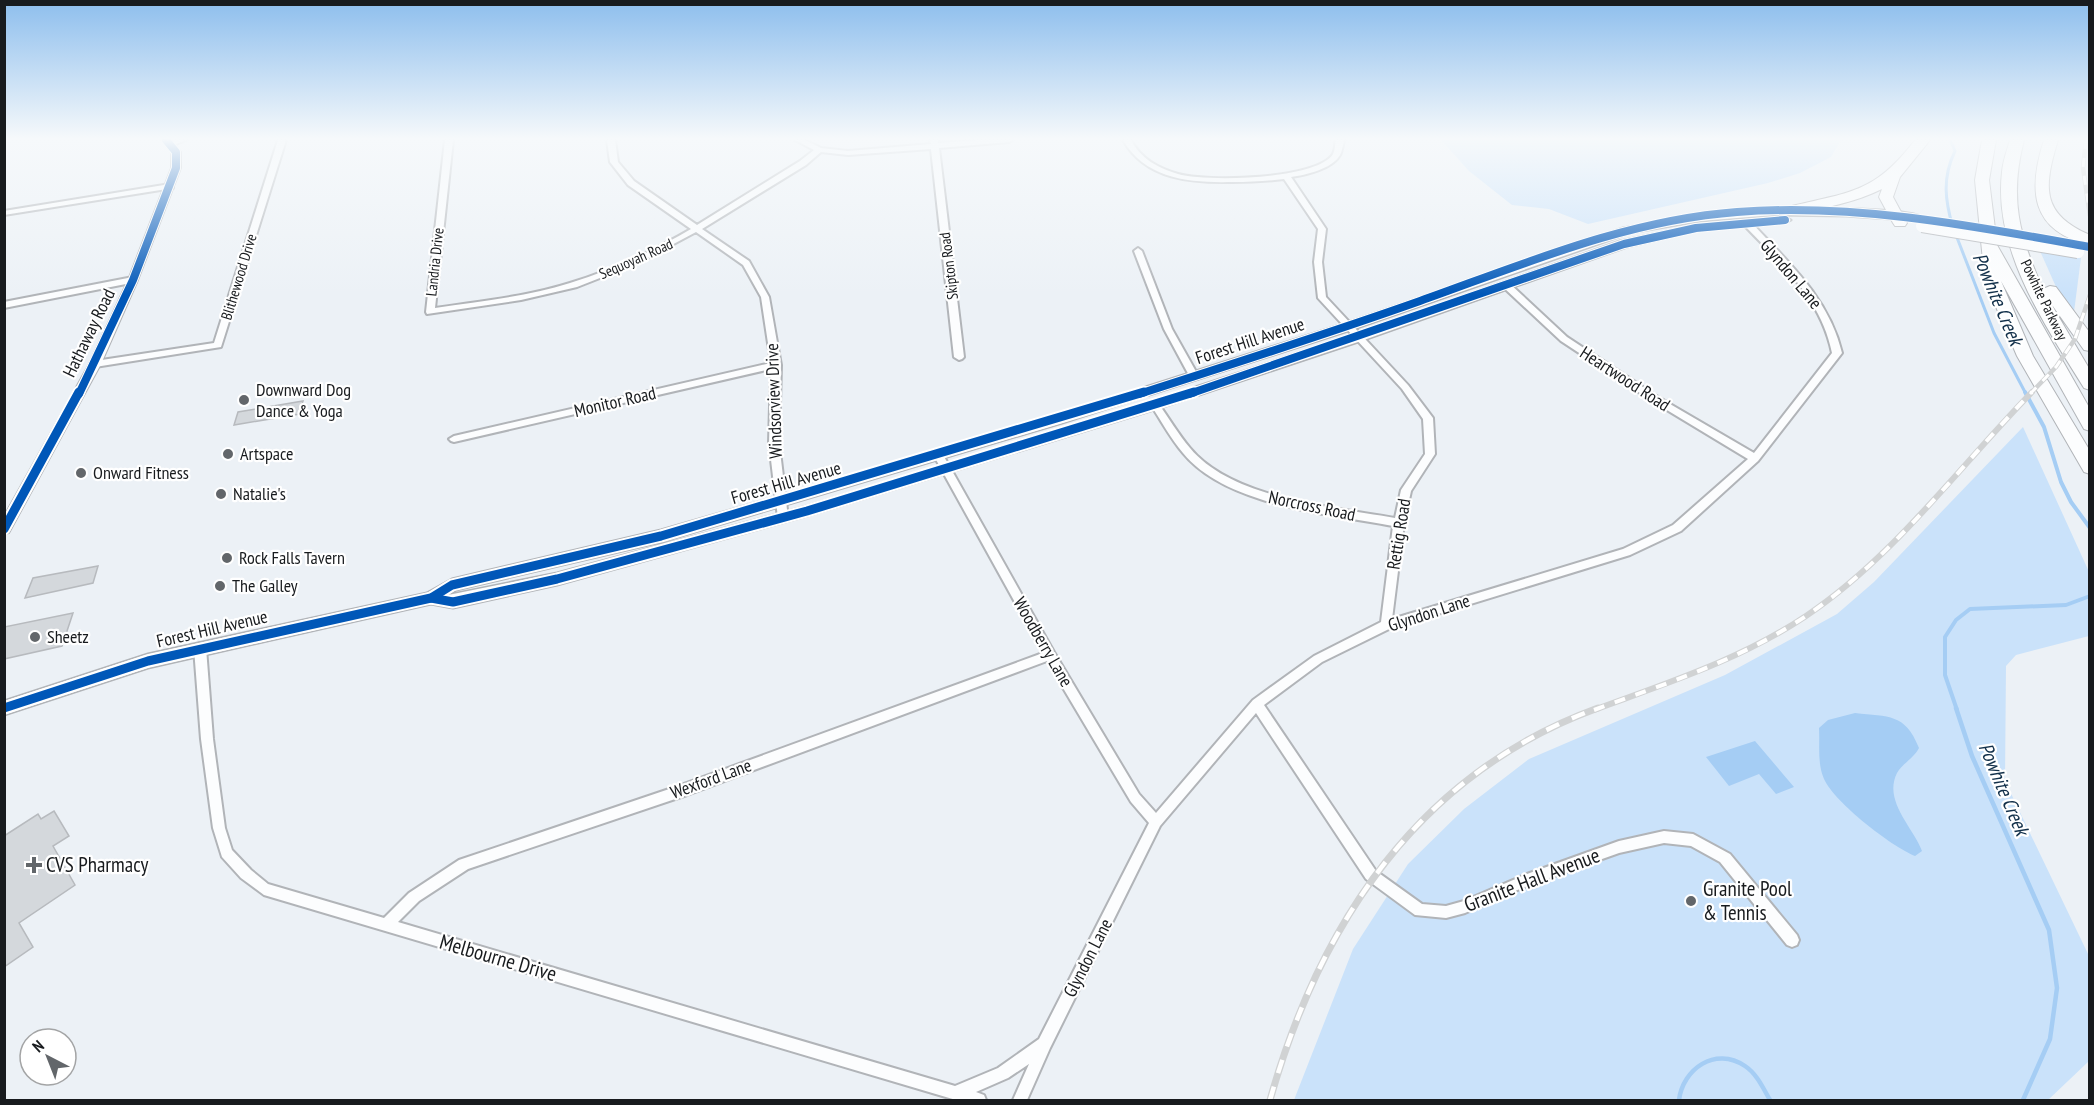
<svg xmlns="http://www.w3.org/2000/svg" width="2094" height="1105" viewBox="0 0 2094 1105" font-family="'PT Sans Narrow',sans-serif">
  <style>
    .green { fill: #cae2fa }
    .water { fill: #a5cdf4 }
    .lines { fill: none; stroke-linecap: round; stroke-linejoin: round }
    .stream-far2 { stroke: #a5cdf4; stroke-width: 3 }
    .stream-far1 { stroke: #a5cdf4; stroke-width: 4 }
    .stream { stroke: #a5cdf4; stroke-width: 4.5 }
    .building { fill: #d4d8dc; stroke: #b7babe; stroke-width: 1.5 }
    .minor-casing { stroke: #b1b4b8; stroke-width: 4 }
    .tertiary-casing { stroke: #b1b4b8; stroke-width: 2 }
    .secondary-casing { stroke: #b1b4b8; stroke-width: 3 }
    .motorway-casing { stroke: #b1b4b8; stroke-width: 2 }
    .minor { fill: #fcfdfe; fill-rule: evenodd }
    .tertiary { fill: #fcfdfe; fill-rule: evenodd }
    .secondary { fill: #fcfdfe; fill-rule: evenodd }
    .motorway { fill: #fcfdfe; fill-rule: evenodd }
    .rail-far2-casing { stroke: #d0d2d3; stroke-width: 4.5 }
    .rail-far1-casing { stroke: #d0d2d3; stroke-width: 6 }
    .rail-casing { stroke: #d0d2d3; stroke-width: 7 }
    .rail-far2 { stroke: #fff; stroke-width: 3; stroke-dasharray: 9; stroke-linecap: butt }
    .rail-far1 { stroke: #fff; stroke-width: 4; stroke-dasharray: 11; stroke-linecap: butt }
    .rail { stroke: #fff; stroke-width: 4.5; stroke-dasharray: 14; stroke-linecap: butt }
    .secondary-bridge-casing { stroke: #b1b4b8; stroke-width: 14; stroke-linecap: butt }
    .secondary-bridge { stroke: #fcfdfe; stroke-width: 12 }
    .cycleway-far1-casing { stroke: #fff; stroke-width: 10 }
    .cycleway-casing { stroke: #fff; stroke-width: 13 }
    .cycleway-far1 { stroke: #0057b8; stroke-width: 8 }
    .cycleway { stroke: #0057b8; stroke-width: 9 }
    .poi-dot { fill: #62666a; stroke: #fff; stroke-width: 2 }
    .labels { text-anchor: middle; stroke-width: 4.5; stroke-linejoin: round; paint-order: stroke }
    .far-street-label { font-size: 15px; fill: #181b1e; stroke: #fff }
    .street-label { font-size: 18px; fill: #181b1e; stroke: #fff }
    .poi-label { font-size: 18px; fill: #181b1e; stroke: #fff; text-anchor: start }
    .water-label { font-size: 20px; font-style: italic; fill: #12304a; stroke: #fff }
    .near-poi-label { font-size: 21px; fill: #181b1e; stroke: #fff; text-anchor: start }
    .near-street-label { font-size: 21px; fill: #181b1e; stroke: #fff }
  </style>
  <rect width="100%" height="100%" fill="#ecf1f6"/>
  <g class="green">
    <polygon points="1441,140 1841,140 1831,157 1800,173 1768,183 1588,224 1549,209 1512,205 1469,171"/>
    <polygon points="2040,251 2081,258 2074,312 2061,298"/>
    <polygon points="2023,427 2090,574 2089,636 2016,655 2006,666 2005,781 2089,956 2088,1062 2048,1100 1294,1100 1353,949 1408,864 1464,809 1529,759 1725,675 1837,614 1874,582"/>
  </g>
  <g class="water">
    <path d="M1855 713C1889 717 1905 713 1919 748 1914 758 1902 764 1897 773 1883 801 1913 827 1922 851L1915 856C1891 846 1835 803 1824 779 1817 763 1820 745 1819 728L1828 720Z"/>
    <polygon points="1755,741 1794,787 1776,794 1759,774 1729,786 1706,757"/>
  </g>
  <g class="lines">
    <g class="stream-far2">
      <path d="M1950 140 1955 151C1942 178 1945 200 1953 228"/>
      <polyline points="1956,235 1994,333 2026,394"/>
    </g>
    <g class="stream-far1">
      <polyline points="2025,392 2044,427 2061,482 2071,502 2090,528"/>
      <polyline points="1957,710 1945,675 1945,637 1956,620 1970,609 2066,605 2090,596"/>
    </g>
    <g class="stream">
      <polyline points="1956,708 1972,756 2049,930 2057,988 2050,1039 2023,1100"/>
      <path d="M1679 1100C1683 1069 1715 1046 1745 1066 1757 1074 1763 1088 1770 1100"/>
    </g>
  </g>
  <g class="building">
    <polygon points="303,401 300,414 234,425 238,412"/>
    <polygon points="98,566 93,583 25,598 33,578"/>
    <polygon points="73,613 62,646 4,659 4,627"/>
    <polygon points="54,811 69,836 53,846 75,885 19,923 33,947 4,967 4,836 38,814 41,819"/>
  </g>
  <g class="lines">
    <defs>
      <g id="minor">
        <polygon points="175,140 186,140 171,146 167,144"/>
        <polygon points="278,140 286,140 221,347 95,367 92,366 90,364 92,362 95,361 214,343"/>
        <path d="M445 140H453L435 308C480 301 526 297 570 283 613 270 653 251 691 229L628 185 610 162 607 140H615L618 162 634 181 697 225 800 161 814 150 795 140H805L821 148 848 151 931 144 930 140H938V143L977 140H1012L1009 142 939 148 964 357 962 359 959 360 954 357 931 149 848 155 821 152 806 165 702 229 749 261 769 297 781 365 779 443 788 518 783 522 778 518 769 443 771 369 454 442 451 441 449 439 454 436 771 363 761 297 743 265 696 232 638 263 577 287 521 300 427 314 426 312Z"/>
        <path d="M1123 140H1131C1141 159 1158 168 1178 174 1205 182 1317 180 1333 154 1335 150 1335 144 1336 140H1344C1343 145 1342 151 1340 155 1332 169 1306 175 1291 177L1326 229 1322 262 1326 297 1408 385 1433 418 1435 454 1411 491 1404 523 1392 619 1623 549 1673 525 1748 459 1652 401 1561 341 1503 287V283H1509L1567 337 1658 397 1754 453 1832 353C1821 298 1781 264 1744 225V221H1750C1787 261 1829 298 1842 353L1758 461 1681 531 1630 555 1389 629 1322 662 1264 705 1376 871 1422 904 1446 906 1464 901 1527 874 1619 841 1664 831 1693 834 1730 854 1797 935 1799 940 1797 945 1792 947 1787 945 1720 862 1691 846 1664 843 1619 853 1529 885 1465 913 1446 918 1415 915 1366 879 1256 713 1160 826 1050 1048 1027 1100H1013L1029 1064 1008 1078 976 1092 984 1095 986 1100H956L264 895 241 878 222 857 213 828 201 739 194 648 196 645 200 643 204 645 206 648 213 739 225 828 232 850 251 870 268 884 384 918 409 893 459 860 687 783 1043 653 934 456 939 452 942 453 1054 652 1139 794 1156 813 1253 700 1314 656 1381 622 1393 526C1330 514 1226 506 1183 453 1171 439 1162 422 1152 407L1150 405 1152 403H1158C1169 418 1178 434 1190 448 1232 499 1333 507 1395 518L1401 490 1425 454 1423 419 1402 389 1318 298 1314 262 1318 229 1284 179C1267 181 1250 182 1233 182 1192 183 1146 180 1123 140ZM1047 661 1131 802 1149 823 1039 1039 998 1068 955 1086 398 922 419 901 468 869 687 795Z"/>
        <polygon points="170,184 173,184 173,188 4,215 4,211"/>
        <polygon points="1138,248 1142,251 1172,329 1199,377 1197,379 1191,379 1164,329 1134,251"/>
        <polygon points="133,277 136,278 136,282 4,308 4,302"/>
      </g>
      <polygon id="tertiary" points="161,140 171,140 181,152 181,168 138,280 101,364 9,533 4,534 4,516 89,364 128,280 171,168 171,152"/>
      <g id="secondary">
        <path d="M1773 208C1797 208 1910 206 1925 218L1919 221 1846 216 1773 215 1700 221 1630 233 1351 330 1062 423 661 542 456 590 448 595 557 573 807 506 1150 402 1353 335 1620 241 1696 225 1785 217 1791 220 1785 223 1696 231 1627 247 1361 341 1160 408 807 516 557 585 453 608 431 604 148 668 4 715V701L148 654 427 593 452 579 661 530 1052 417 1343 324 1623 228 1700 214Z"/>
        <polygon points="2076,240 2090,243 2090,250 2072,247 2072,241"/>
      </g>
      <g id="motorway">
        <path d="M1915 140H1930L1900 177 1893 197 1907 223 1905 226H1895L1893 223 1879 197 1882 189C1854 203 1823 208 1793 214L1786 210 1788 207C1849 192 1874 194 1915 140Z"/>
        <polygon points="1982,140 1996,140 1989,180 1997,245 2090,409 2090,431 2084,429 2001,281 2033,356 2090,451 2090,474 2084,472 2017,356 1985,281 1975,180"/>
        <path d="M2010 140H2024C2009 198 2019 236 2043 289L2050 286 2056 287 2090 333V351L2084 350 2050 302 2090 370V390L2084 388C2045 325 1993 250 2002 172 2003 161 2007 150 2010 140Z"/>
        <path d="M2044 140H2058C2044 186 2040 214 2090 235V245C2030 231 2028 190 2044 140Z"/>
      </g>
    </defs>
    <use href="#minor" class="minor-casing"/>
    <use href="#tertiary" class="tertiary-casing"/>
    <use href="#secondary" class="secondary-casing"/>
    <use href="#motorway" class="motorway-casing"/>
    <use href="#minor" class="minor"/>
    <use href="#tertiary" class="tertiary"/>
    <use href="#secondary" class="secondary"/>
    <use href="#motorway" class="motorway"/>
    <defs>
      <g id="rail-far2">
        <polyline points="2086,140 2083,168 2090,216"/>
        <polyline points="2030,394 2056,367 2075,339 2090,295"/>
      </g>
      <path id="rail-far1" d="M1594 710C1667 683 1740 660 1806 616 1894 557 1958 468 2032 392"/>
      <path id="rail" d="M1270 1100C1320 923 1419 773 1598 708"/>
    </defs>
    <use href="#rail-far2" class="rail-far2-casing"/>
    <use href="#rail-far1" class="rail-far1-casing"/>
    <use href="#rail" class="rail-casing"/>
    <use href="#rail-far2" class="rail-far2"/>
    <use href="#rail-far1" class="rail-far1"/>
    <use href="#rail" class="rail"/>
    <defs>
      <polyline id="secondary-bridge" points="1922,226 2078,252"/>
    </defs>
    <use href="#secondary-bridge" class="secondary-bridge-casing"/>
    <use href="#secondary-bridge" class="secondary-bridge"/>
    <defs>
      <g id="cycleway-far1">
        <polyline points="79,394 133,280 176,168 176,152 166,140"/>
        <path d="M1139 394C1233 364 1327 334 1420 301 1524 264 1627 220 1737 212 1856 203 1974 226 2090 247"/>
        <polyline points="1189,394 1624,244 1696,228 1785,220"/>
      </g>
      <g id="cycleway">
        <polyline points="4,529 79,392"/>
        <polyline points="431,598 453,602 557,579 807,511 1194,392"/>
        <polyline points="4,708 148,661 431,598 452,585 661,536 1144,392"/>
      </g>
    </defs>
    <use href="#cycleway-far1" class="cycleway-far1-casing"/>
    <use href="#cycleway" class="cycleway-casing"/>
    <use href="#cycleway-far1" class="cycleway-far1"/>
    <use href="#cycleway" class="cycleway"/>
  </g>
  <linearGradient id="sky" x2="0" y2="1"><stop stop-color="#8dbeed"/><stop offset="0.47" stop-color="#f6f9fb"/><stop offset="1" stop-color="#f6f9fb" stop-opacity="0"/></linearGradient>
  <rect width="2094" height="295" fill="url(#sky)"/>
  <g class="poi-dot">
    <circle cx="244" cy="400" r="6"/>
    <circle cx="228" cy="454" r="6"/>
    <circle cx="81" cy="473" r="6"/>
    <circle cx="221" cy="494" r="6"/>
    <circle cx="227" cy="558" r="6"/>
    <circle cx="220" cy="586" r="6"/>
    <circle cx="35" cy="637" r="6"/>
    <path d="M31 856h6v6h6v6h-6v6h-6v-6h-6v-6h6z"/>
    <circle cx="1691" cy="901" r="6"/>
  </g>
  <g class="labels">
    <g class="far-street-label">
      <text transform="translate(636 259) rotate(-24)" y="5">Sequoyah Road</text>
      <text transform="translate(435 262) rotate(-84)" y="5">Landria Drive</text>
      <text transform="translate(949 266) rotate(-97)" y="5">Skipton Road</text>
      <text transform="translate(239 277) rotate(-73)" y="5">Blithewood Drive</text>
      <text transform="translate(2044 300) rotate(64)" y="5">Powhite Parkway</text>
    </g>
    <g class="street-label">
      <text transform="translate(1791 274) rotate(50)" y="6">Glyndon Lane</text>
      <text transform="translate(89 333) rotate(-64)" y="6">Hathaway Road</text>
      <text transform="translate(1250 341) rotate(-18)" y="6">Forest Hill Avenue</text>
      <text transform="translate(1625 379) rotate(33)" y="6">Heartwood Road</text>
      <text transform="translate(774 401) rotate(-92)" y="6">Windsorview Drive</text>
      <text transform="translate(615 402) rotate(-13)" y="6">Monitor Road</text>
      <text transform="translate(786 483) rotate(-16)" y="6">Forest Hill Avenue</text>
      <text transform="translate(1312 506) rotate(12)" y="6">Norcross Road</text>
      <text transform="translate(1399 534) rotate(-81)" y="6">Rettig Road</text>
      <text transform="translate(1429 613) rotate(-18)" y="6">Glyndon Lane</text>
      <text transform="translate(212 629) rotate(-13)" y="6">Forest Hill Avenue</text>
      <text transform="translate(1043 642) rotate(60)" y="6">Woodberry Lane</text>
      <text transform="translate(711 779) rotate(-20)" y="6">Wexford Lane</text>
      <text transform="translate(1088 958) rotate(-63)" y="6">Glyndon Lane</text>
    </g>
    <g class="poi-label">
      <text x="256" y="396">Downward Dog<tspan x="256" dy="21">Dance &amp; Yoga</tspan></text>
      <text x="240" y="460">Artspace</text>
      <text x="93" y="479">Onward Fitness</text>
      <text x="233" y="500">Natalie's</text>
      <text x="239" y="564">Rock Falls Tavern</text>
      <text x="232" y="592">The Galley</text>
      <text x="47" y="643">Sheetz</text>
    </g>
    <g class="water-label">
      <text transform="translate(1998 299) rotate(67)" y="7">Powhite Creek</text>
      <text transform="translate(2004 789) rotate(67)" y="7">Powhite Creek</text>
    </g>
    <g class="near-poi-label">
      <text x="46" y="872">CVS Pharmacy</text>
      <text x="1703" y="896">Granite Pool<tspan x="1703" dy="24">&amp; Tennis</tspan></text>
    </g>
    <g class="near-street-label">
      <text transform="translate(1532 880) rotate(-21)" y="7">Granite Hall Avenue</text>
      <text transform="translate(498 958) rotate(16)" y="7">Melbourne Drive</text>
    </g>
  </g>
  <rect width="2094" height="1105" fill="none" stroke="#181b1e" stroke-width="12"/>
  <g transform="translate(48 1057) rotate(318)"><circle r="28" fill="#ffffff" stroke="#a3a4a5" stroke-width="1.5"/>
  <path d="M0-4.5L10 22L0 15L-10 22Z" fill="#62666a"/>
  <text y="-9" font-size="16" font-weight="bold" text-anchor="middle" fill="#181b1e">N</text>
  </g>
</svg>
